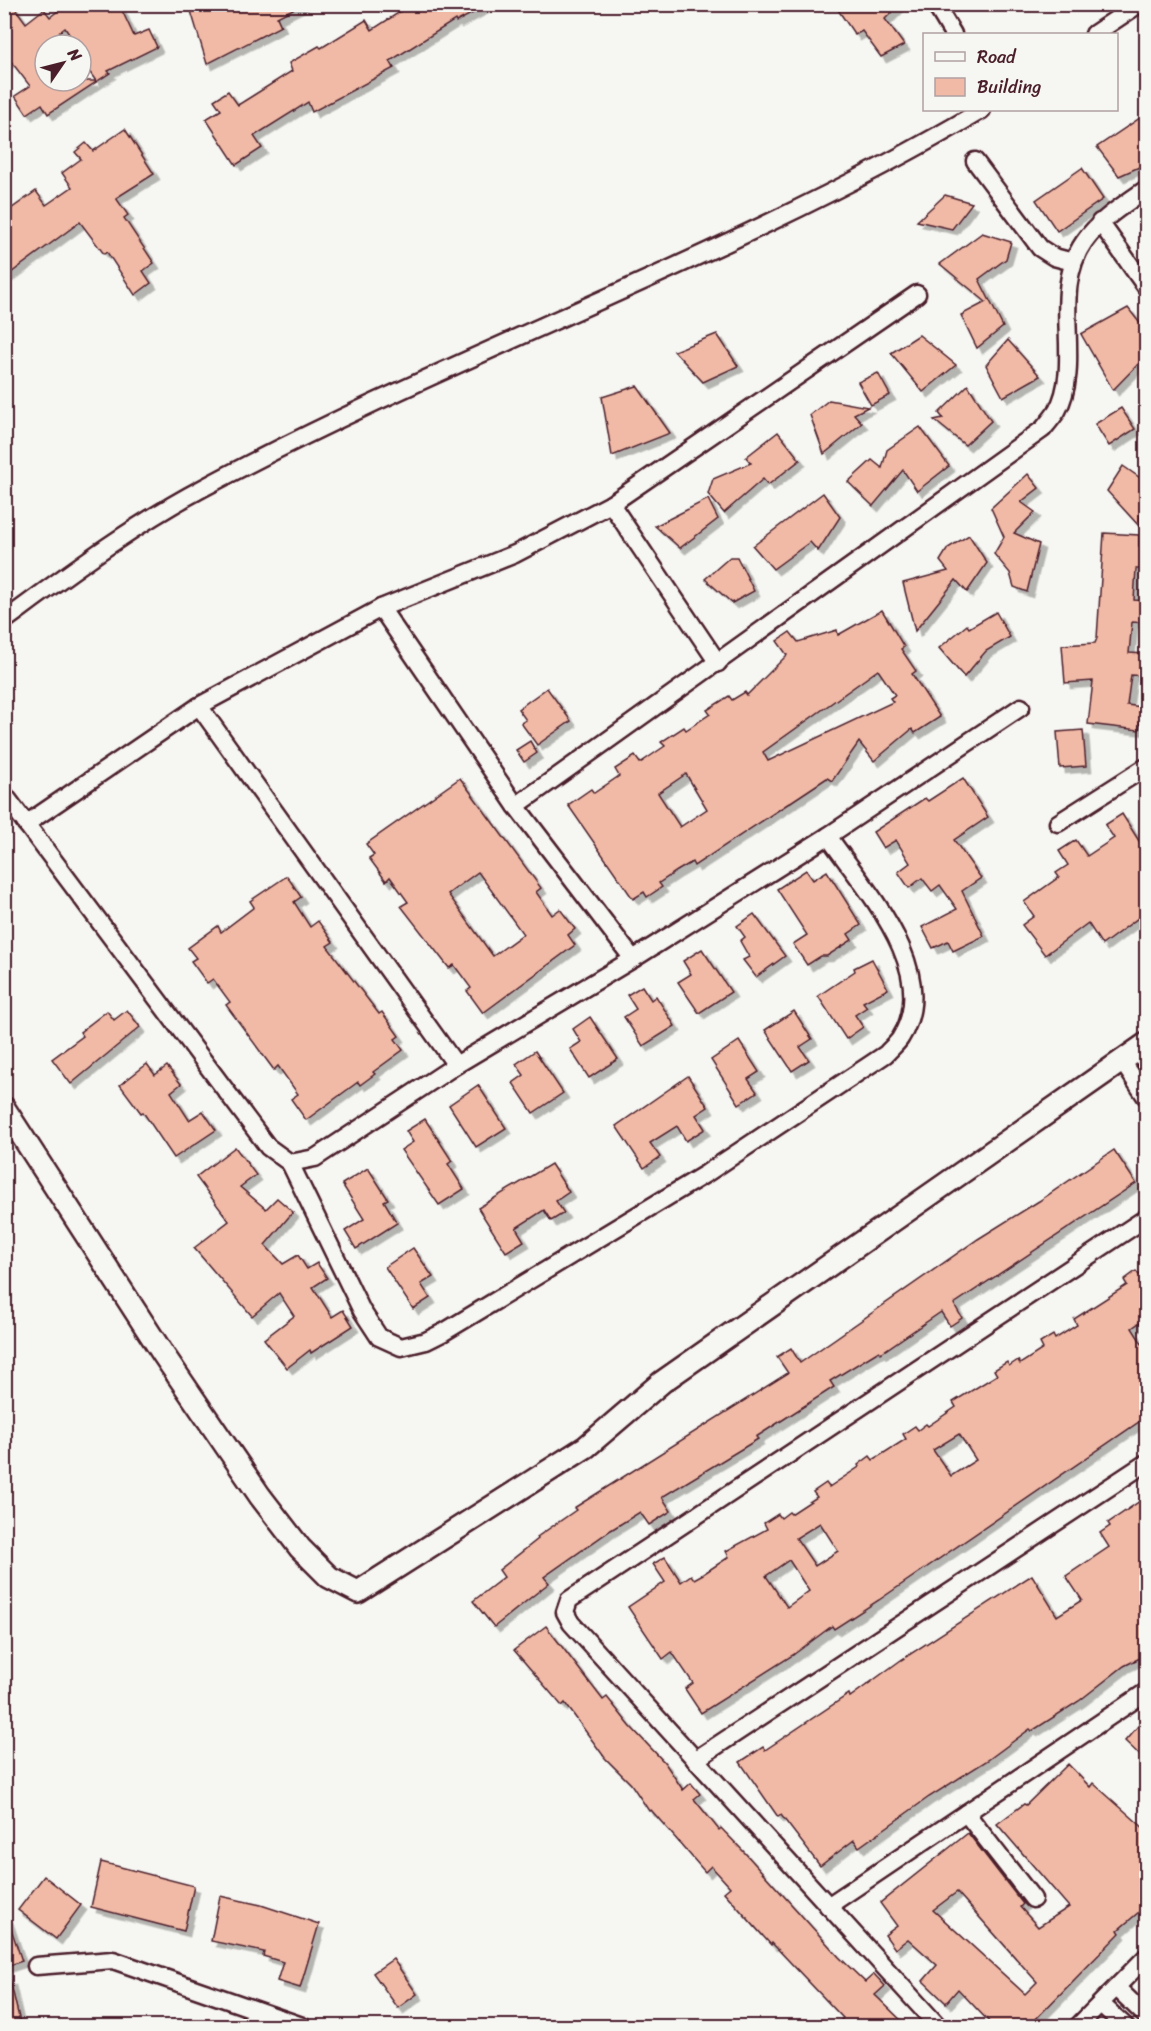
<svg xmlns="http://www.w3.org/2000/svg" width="1151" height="2031" viewBox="0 0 1151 2031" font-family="Sriracha,sans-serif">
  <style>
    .building { fill: #f1baa6; stroke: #4a1f2b; stroke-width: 1.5; fill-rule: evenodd; filter: url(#shadow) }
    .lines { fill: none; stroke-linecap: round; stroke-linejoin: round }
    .minor-casing { stroke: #4a1f2b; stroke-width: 21 }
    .tertiary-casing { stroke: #4a1f2b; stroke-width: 26 }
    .minor { stroke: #f6f6f2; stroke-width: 16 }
    .tertiary { stroke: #f6f6f2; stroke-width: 21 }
  </style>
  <defs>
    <filter id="shadow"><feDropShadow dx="5.5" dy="5.5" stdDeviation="0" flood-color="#0004"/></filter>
  </defs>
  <rect width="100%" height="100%" fill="#f6f6f2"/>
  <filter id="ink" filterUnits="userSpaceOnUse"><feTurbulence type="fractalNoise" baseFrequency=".0167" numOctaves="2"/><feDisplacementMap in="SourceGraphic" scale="12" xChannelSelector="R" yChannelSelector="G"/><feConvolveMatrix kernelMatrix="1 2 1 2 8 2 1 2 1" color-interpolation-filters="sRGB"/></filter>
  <g filter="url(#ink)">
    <g class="building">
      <path d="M4 4H12L26 23 44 9 50 17 67 4H119L134 36 149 30 157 47 108 71 110 73 48 114 42 104 27 114 15 96 30 86 10 60 4 64ZM65 28 76 45H81V60L96 81H45V43Z"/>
      <polygon points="206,4 303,4 277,17 281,26 207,64 191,11"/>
      <polygon points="412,4 490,4 456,22 455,20 390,61 394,68 312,112 308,102 254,136 262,148 236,165 206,119 221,110 214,100 228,91 238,105 292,71 289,63 319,46 321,48 366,20 372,30"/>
      <polygon points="834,4 900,4 885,19 904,45 881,57 862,31 855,35"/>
      <polygon points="1146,114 1146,164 1119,176 1097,147"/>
      <polygon points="125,129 154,174 116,198 128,215 124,218 154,263 143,271 151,283 135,295 107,252 104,254 80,222 4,278 4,214 36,191 46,205 72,187 62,173 81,159 75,152 86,143 93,151"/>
      <polygon points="1082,168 1103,199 1057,231 1036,200"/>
      <polygon points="945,195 972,203 952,229 917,221"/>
      <polygon points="982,233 1011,242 1006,259 979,279 1003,327 977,348 961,315 986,302 940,264"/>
      <polygon points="1128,308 1146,331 1146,356 1113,390 1081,334"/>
      <polygon points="717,334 738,366 703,382 674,351"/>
      <polygon points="919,335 956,365 923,392 891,353"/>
      <polygon points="1008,340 1040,376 1003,397 986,365"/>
      <polygon points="878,373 890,395 871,405 858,382"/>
      <polygon points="968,385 991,421 965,445 934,420 943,418 939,413"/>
      <polygon points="637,386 670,433 612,456 602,397"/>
      <polygon points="829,400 868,407 854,414 862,423 824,454 810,415"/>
      <polygon points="1121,408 1135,429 1109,446 1095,424"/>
      <polygon points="920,427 949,466 917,491 903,470 873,506 848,482 872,460 882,468 887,450"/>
      <polygon points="778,432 800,460 768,485 763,479 724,513 708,494 713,479 751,463 746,457"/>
      <polygon points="1123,466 1146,482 1146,514 1140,515 1140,527 1107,491"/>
      <polygon points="1028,474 1039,488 1021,502 1035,512 1014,533 1039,544 1027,592 1014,587 1010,573 994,554 1004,537 991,508"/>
      <polygon points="823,493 840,517 818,551 810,542 773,569 753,546"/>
      <polygon points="708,499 718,519 680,548 655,526"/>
      <polygon points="1104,533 1139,535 1139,546 1146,547 1146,569 1136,569 1134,600 1146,601 1146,623 1132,622 1129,653 1146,654 1144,676 1131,675 1127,705 1142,707 1139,730 1088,724 1093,681 1065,683 1062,645 1095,643 1097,638"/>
      <polygon points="969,535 987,563 967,592 956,580 915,631 903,583 948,571 940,561 948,548"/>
      <polygon points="730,557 737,557 754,591 732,603 705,579"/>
      <path d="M882 610 904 647 901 649 916 671 912 674 940 717 915 733 912 729 874 761 859 742 832 781 827 778 694 866 692 862 677 871 659 883 662 887 647 897 644 892 633 899 568 805 591 789 594 793 619 776 615 769 635 756 640 763 665 746 661 742 684 727 686 730 710 714 707 710 729 696 732 700 745 692 747 695 787 655 777 641 790 632 798 642 837 630 838 635ZM878 670 895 695 890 698 893 702 768 761 763 752ZM686 774 707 809 680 827 658 793Z"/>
      <polygon points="996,612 1010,637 986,651 964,677 939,648 967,625 969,628"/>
      <polygon points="547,688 571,721 537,745 521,723 526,720 518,709"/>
      <polygon points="1083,730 1086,766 1060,768 1057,732"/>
      <polygon points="530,741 537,753 524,762 516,750"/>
      <path d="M460 778 541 888 536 892 552 915 560 909 575 929 568 935 575 945 483 1013 467 991 471 988 454 965 449 968 401 906 408 902 390 877 386 881 369 858 374 855 366 844ZM478 872 523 934 493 956 448 894Z"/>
      <polygon points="963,778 988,817 954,840 981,878 962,891 984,936 953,951 948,941 933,948 922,927 957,909 940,885 932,891 922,878 909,888 898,872 910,863 896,840 883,848 873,832 925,798 928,801"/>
      <polygon points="1122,814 1146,852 1146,912 1102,945 1088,923 1045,955 1022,925 1034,916 1024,902 1059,877 1056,873 1068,865 1059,851 1076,840 1087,856 1114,838 1105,825"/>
      <polygon points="806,870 813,880 827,871 861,925 848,934 852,940 827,956 821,956 807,965 793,944 807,935 777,889"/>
      <polygon points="287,876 301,897 294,902 310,927 318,921 333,942 327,946 379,1014 382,1012 399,1036 395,1039 403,1050 373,1072 375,1074 360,1085 358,1082 306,1120 291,1099 298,1094 278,1066 274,1070 226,1005 230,1002 213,979 207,983 191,961 196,958 188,948 218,926 221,932 254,907 250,901"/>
      <polygon points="754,914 785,956 756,977 743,960 749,957 740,941 745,937 737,926"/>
      <polygon points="702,949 731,992 699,1013 678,982 691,974 683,961"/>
      <polygon points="872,959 888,989 863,1002 867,1007 855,1015 863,1027 846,1039 818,996 855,971 854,968"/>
      <polygon points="642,986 651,1000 656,996 675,1026 643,1046 624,1017 636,1009 627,995"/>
      <polygon points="127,1010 140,1027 71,1084 52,1059 83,1036 80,1032 107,1011 114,1020"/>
      <polygon points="794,1011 812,1039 800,1047 809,1060 792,1071 765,1030"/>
      <polygon points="590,1017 618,1059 589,1078 570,1049 581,1042 573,1029"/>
      <polygon points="739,1041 759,1072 748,1079 757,1092 739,1104 711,1060"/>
      <polygon points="535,1051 563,1093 533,1113 513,1083 524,1075 516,1064"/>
      <polygon points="147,1064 155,1075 167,1066 181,1084 171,1092 189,1120 203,1111 216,1130 174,1158 143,1112 141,1113 120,1085"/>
      <polygon points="688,1076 708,1107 696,1115 705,1129 686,1141 677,1126 650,1143 660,1157 644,1168 616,1126"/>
      <polygon points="478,1085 506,1128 476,1147 449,1105"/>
      <polygon points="425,1119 452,1161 448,1164 464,1189 439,1205 401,1150 413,1142 406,1131"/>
      <polygon points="235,1147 256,1175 240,1187 266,1209 277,1198 293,1212 265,1245 283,1264 298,1255 307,1269 317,1263 327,1278 313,1287 332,1317 343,1310 353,1326 311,1353 310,1350 287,1368 264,1339 294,1316 279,1293 252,1316 194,1248 229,1221 196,1177"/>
      <polygon points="1114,1150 1136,1183 954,1304 962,1318 950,1326 941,1312 881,1353 879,1351 830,1381 834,1387 756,1437 758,1439 662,1497 671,1511 649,1525 640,1512 611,1530 544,1577 549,1583 494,1627 473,1601 504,1577 499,1570 538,1539 537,1537 576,1510 574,1508 788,1373 777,1357 791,1348 800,1363 978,1239 1039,1201"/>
      <polygon points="551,1164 569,1192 556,1201 564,1213 551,1221 544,1210 516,1228 524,1241 506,1252 478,1208"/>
      <polygon points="368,1168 388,1199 384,1201 397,1223 356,1249 345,1231 364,1219 342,1184"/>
      <polygon points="413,1248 433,1277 421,1284 430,1298 413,1309 385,1267"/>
      <path d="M1146 1270V1318L1132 1328 1146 1350V1417L879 1600 834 1629 832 1626 793 1655 701 1713 685 1689 693 1683 672 1652 663 1659 628 1607 665 1582 653 1564 665 1557 681 1582 691 1575 694 1579 703 1574 729 1557 726 1551 767 1529 764 1523 778 1514 781 1518 789 1512 791 1514 817 1497 813 1492 826 1483 829 1487 859 1467 858 1465 870 1456 873 1460 906 1439 903 1434 915 1426 918 1430 926 1424 928 1426 956 1407 953 1402 997 1375 994 1370 1007 1362 1009 1366 1018 1360 1020 1364 1043 1349 1040 1343 1053 1335 1055 1339 1077 1325 1074 1319 1127 1285 1124 1280 1136 1271 1139 1275ZM959 1434 976 1460 951 1476 933 1450ZM820 1523 838 1551 815 1566 796 1538ZM789 1560 809 1591 787 1607 766 1576Z"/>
      <polygon points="1146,1497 1146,1655 1124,1666 1079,1701 1032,1731 1030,1729 988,1760 929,1797 859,1847 854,1840 820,1866 781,1815 778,1817 740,1762 763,1747 765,1750 849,1694 850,1697 901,1660 1032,1575 1057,1616 1082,1600 1066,1576 1109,1547 1100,1533 1110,1526 1108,1523"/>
      <polygon points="546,1626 603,1700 607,1697 630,1726 665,1763 683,1790 691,1783 700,1794 694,1799 719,1830 721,1828 745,1853 839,1957 865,1982 874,1974 885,1986 875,1995 907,2026 835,2026 843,2018 772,1943 771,1945 724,1892 730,1887 711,1866 705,1872 651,1810 649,1811 631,1784 605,1758 565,1703 562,1706 514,1650"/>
      <polygon points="1146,1717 1146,1761 1125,1741"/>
      <path d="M1068 1764 1090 1787 1093 1783 1146 1830V1906L1118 1930 1120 1933 1029 2026H993L958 1989 946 2003 923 1981 937 1965 908 1939 895 1949 885 1935 897 1926 880 1903 968 1833 1023 1904 1020 1907 1038 1927 1069 1907 997 1824 1024 1804 1026 1805ZM957 1892 1037 1982 1025 1994 933 1910Z"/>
      <polygon points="101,1862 194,1886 184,1931 91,1907"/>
      <polygon points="44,1876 81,1905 56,1939 18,1910"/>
      <polygon points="220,1896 261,1905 319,1924 300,1988 277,1981 283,1962 263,1956 264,1952 211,1941"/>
      <polygon points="4,1917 7,1917 22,1961 4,1967"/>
      <polygon points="393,1959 417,1994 398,2008 373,1973"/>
      <polygon points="10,1980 21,2026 4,2026 4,1981"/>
    </g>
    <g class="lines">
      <defs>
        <g id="minor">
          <polyline points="935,4 953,34"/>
          <polyline points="1094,34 1139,4"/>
          <polyline points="975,161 1040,248 1054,257 1073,262"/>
          <polyline points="1100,222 1146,287"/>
          <polyline points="611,504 718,663"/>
          <polyline points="381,608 516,806 633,959"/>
          <path d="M4 621C68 574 133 525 203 488 458 351 734 257 982 110"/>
          <polyline points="199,706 456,1065"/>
          <polyline points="4,794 268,1147 290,1163 315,1158 456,1065 633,959 828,836 1021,707"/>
          <path d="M516 806 1043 429C1048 423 1053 417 1057 411 1084 363 1049 292 1084 242 1100 219 1124 205 1146 189"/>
          <polyline points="1058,823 1146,767"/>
          <polyline points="26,824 199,706 381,608 515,554 611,504 917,294"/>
          <polyline points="1122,1061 1146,1097"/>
          <path d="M290 1163 362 1311 379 1337 401 1347 426 1341 444 1332 707 1173 886 1054C891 1048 898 1043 901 1037 942 971 863 887 828 836"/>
          <polyline points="695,1760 1146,1463"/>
          <polyline points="966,1813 1033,1899"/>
          <polyline points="828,1906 1146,1692"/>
          <polyline points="36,1966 113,1960 302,2026"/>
          <polyline points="1117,1988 1146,2016"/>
          <polyline points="1101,2004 1125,2026"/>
          <polyline points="245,2026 263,2013"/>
          <polyline points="938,2026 571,1623 565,1612 569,1600 1146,1218"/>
          <polyline points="1078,2026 1146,1957"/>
        </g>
        <polyline id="tertiary" points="4,1108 163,1354 260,1496 300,1548 329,1577 358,1592 586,1447 662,1382 1146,1044"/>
      </defs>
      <use href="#minor" class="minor-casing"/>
      <use href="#tertiary" class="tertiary-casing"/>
      <use href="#minor" class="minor"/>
      <use href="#tertiary" class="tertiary"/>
    </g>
  </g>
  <rect width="1151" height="2031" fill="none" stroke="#f6f6f2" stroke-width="24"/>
  <rect x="12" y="12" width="1127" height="2007" fill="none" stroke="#4a1f2b" stroke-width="2" filter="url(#ink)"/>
  <rect x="923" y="33" width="195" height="78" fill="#f6f6f2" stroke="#b1a0a2" stroke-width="1.5"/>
  <rect x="935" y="52" width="30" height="9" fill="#f6f6f2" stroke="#b1a0a2" stroke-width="1.5"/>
  <text x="977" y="63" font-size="18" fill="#4a1f2b">Road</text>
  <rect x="935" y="78" width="30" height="18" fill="#f1baa6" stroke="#b1a0a2" stroke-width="1.5"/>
  <text x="977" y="93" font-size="18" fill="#4a1f2b">Building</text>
  <g transform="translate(63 63) rotate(55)"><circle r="28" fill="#f6f6f2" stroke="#b1a0a2" stroke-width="1.5"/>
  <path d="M0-4.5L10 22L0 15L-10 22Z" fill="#4a1f2b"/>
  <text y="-9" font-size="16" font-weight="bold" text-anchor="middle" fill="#4a1f2b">N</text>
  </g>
</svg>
